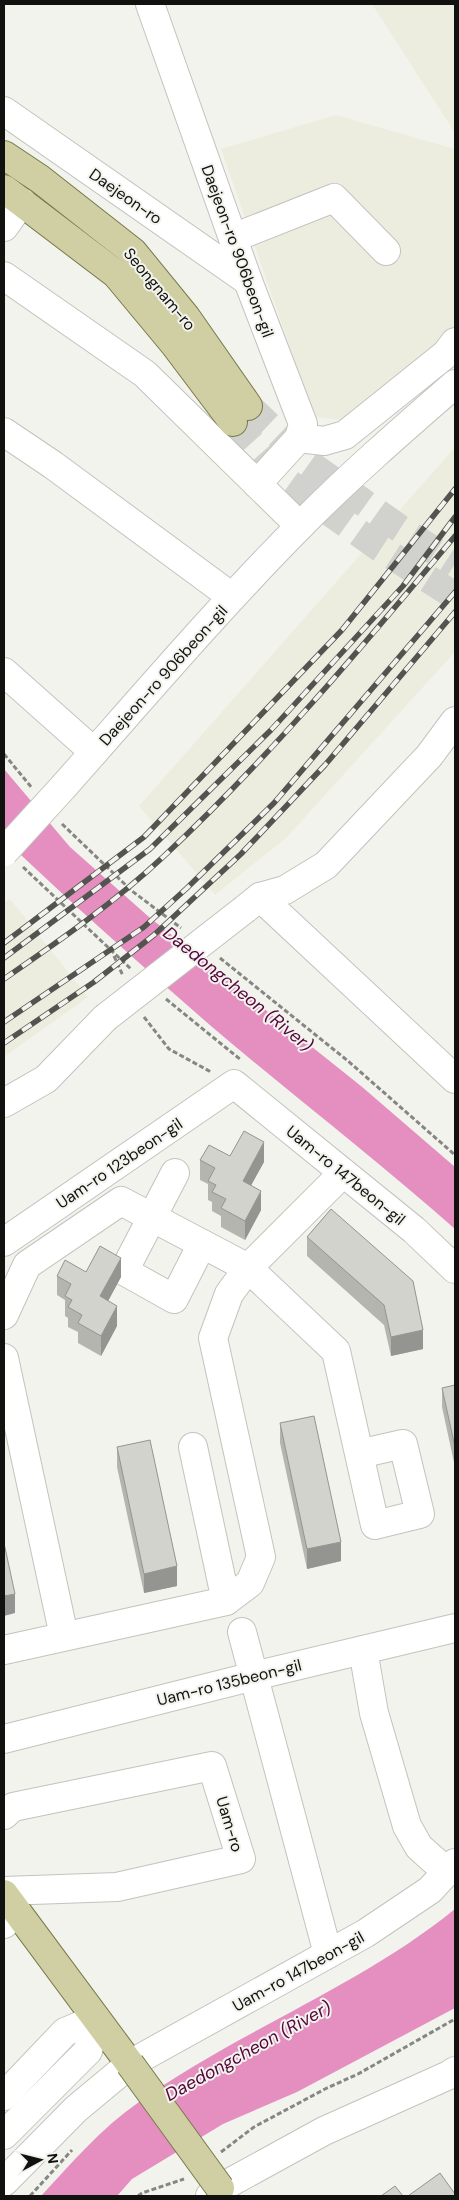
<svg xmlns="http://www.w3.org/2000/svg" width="459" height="2200" viewBox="0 0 459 2200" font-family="'DM Sans',sans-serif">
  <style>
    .built { fill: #ededdf }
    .water { fill: #e48fc0 }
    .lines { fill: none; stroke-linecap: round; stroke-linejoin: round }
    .major-tunnel { stroke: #d1d1cd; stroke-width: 28; stroke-dasharray: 28 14; stroke-linecap: butt }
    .minor-casing { stroke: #c3c3be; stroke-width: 30 }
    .major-casing { stroke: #797849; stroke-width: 30 }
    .path { stroke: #868682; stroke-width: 3; stroke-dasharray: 5 2.5; stroke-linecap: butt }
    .minor { stroke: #fff; stroke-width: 28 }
    .major { stroke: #d0cfa4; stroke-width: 28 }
    .rail-casing { stroke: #535350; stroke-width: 5.5 }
    .rail { stroke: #f3f3ee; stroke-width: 4; stroke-dasharray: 11; stroke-linecap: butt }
    .minor-bridge-casing { stroke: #c3c3be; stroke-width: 30; stroke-linecap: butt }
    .major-bridge-casing { stroke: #797849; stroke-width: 30; stroke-linecap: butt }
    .minor-bridge { stroke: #fff; stroke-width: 28 }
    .major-bridge { stroke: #d0cfa4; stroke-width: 28 }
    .wall { fill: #b5b5b0 }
    .shaded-wall { fill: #949490 }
    .building { fill: #d3d3cd; stroke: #949490 }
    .labels { text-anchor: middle; stroke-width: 4; stroke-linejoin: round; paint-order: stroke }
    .street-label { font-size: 16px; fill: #11110f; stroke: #f3f3ee }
    .water-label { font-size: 18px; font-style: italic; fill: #53053b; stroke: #f3f3ee }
  </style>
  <rect width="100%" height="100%" fill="#f3f3ee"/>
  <g class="built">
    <polygon points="372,4 455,4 455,133"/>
    <polygon points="336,115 455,149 455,336 349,421 314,417 221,149"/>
    <polygon points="455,447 455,652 286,838 215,895 139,806"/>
    <polygon points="10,899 88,997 4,1057 4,903"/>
  </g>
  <g class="water">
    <path d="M4 769 70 847 149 917 361 1086 455 1167V1229C376 1159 292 1095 211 1026 141 965 71 903 4 839Z"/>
    <path d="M455 1909V2008L297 2092 223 2124 132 2179 117 2196H41C72 2163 101 2128 139 2102 240 2030 359 1987 455 1909Z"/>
  </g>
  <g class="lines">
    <g class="major-tunnel">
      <polyline points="248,406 307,462 399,528 455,564"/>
      <polyline points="233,422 286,481 380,548 455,596"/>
    </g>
    <defs>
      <g id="minor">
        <polyline points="150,4 248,281 303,424 299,438 257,484"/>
        <polyline points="4,111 248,281"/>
        <polyline points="4,227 22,202"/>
        <polyline points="233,238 334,198 386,251"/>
        <polyline points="4,276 145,374 300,526"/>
        <polyline points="4,432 53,465 232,597"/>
        <polyline points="299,438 324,441 345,435 446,354 455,342"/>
        <polyline points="4,672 94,752"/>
        <path d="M65 785C142 698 217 610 299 527 348 477 402 430 455 384"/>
        <polyline points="260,897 455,1079"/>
        <polyline points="245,909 260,897 285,890 326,865 429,756 455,721"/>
        <polyline points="4,1103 46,1079 105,1018"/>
        <polyline points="175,1173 124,1271 174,1299 202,1244"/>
        <polyline points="4,1242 234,1084 414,1230 455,1269"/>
        <polyline points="4,1315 27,1265 121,1201 248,1268 336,1351 375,1525 420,1514 403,1444 359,1454"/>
        <polyline points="4,1358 64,1636"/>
        <polyline points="193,1447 226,1601"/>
        <polyline points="242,1632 328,1954"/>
        <polyline points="4,1650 226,1601 250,1583 261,1557 213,1338 229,1294 248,1268 343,1173"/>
        <polyline points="363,1650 374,1713 407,1826 419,1847 447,1872"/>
        <polyline points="4,1739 254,1676 455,1628"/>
        <polyline points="4,1815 13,1807 212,1766 241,1859 117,1887 4,1891"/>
        <polyline points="4,1924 17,1912"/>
        <polyline points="4,2096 65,2032 96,2019"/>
        <polyline points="4,2135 88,2051 96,2019"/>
        <polyline points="4,2182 76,2109 130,2064 366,1933 430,1890 455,1863"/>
        <polyline points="210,2196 220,2188 324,2131 449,2075 455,2071"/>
      </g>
      <g id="major">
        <polyline points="4,155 40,179 133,252 186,317 248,406"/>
        <polyline points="4,189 116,274 175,345 233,422"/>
        <polyline points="4,1894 130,2064"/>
      </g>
    </defs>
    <use href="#minor" class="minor-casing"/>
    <use href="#major" class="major-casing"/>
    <g class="path">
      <polyline points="4,754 32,788"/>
      <polyline points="62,824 132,891 181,928"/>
      <polyline points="23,867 131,969"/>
      <polyline points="114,956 123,976"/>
      <polyline points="220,958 348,1061 455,1155"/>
      <polyline points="166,999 241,1060"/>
      <polyline points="144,1017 169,1049 211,1072"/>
      <polyline points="221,2152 254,2127 325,2089 358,2074 455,2019"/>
      <polyline points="30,2196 72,2150"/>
      <polyline points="138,2196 142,2193 184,2179"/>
    </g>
    <use href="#minor" class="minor"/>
    <use href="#major" class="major"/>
    <defs>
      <g id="rail">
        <polyline points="4,943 144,837 342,630 455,489"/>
        <polyline points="4,958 150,849 271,730 403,586 455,517"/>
        <path d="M4 979C59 941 114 903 163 857 269 758 362 647 455 536"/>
        <polyline points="4,1022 144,927 187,888 274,803 455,592"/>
        <polyline points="4,1043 94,982 154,935 241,854 325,765 455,612"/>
      </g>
    </defs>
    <use href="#rail" class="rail-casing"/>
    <use href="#rail" class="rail"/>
    <defs>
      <g id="minor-bridge">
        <polyline points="4,852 65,785"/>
        <polyline points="105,1018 245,909"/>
      </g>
      <polyline id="major-bridge" points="130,2064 220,2188"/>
    </defs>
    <use href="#minor-bridge" class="minor-bridge-casing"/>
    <use href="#major-bridge" class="major-bridge-casing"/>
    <use href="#minor-bridge" class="minor-bridge"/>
    <use href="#major-bridge" class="major-bridge"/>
  </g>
  <g class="wall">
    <polygon points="230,1156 264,1162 251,1185 261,1210 245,1240 221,1227 221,1216 212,1211 212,1202 208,1200 208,1184 200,1180 200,1160"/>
    <polygon points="331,1209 423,1349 391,1356 384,1325 307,1256 307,1237"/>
    <polygon points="86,1272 121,1277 108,1301 117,1326 101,1356 78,1343 78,1332 68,1327 68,1318 65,1316 65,1300 57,1295 57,1276"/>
    <polygon points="455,1385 455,1467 442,1407 442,1388"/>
    <polygon points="280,1423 341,1561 307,1569 280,1443"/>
    <polygon points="117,1447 177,1586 144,1593 117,1467"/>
  </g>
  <g class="shaded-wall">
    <polygon points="264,1142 264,1162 243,1200 243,1181"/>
    <polygon points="261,1191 261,1210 245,1240 245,1221"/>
    <polygon points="121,1258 121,1277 100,1316 100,1296"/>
    <polygon points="117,1306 117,1326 101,1356 101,1336"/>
    <polygon points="423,1330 423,1349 391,1356 391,1337"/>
    <polygon points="341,1542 341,1561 307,1569 307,1549"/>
    <polygon points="177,1566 177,1586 144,1593 144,1574"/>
    <polygon points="15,1594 15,1613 4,1616 4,1596"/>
  </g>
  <g class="building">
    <polygon points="244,1131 264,1142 243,1181 261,1191 245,1221 221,1208 226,1199 212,1192 216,1185 208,1181 215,1168 200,1160 209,1145 230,1156"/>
    <polygon points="331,1209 413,1281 423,1330 391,1337 384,1305 307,1237"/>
    <polygon points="100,1246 121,1258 100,1296 117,1306 101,1336 78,1323 82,1315 68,1307 72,1300 65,1296 71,1284 57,1276 65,1260 86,1272"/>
    <polygon points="455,1385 455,1447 442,1388"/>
    <polygon points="314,1416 341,1542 307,1549 280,1423"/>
    <polygon points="150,1440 177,1566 144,1574 117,1447"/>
    <polygon points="4,1543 15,1594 4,1596"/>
    <polygon points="440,2173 455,2194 455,2196 408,2196"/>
    <polygon points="395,2186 403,2196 381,2196"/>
  </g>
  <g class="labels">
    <g class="street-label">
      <text transform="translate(126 196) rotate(35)" y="6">Daejeon-ro</text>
      <text transform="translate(238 251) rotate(70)" y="6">Daejeon-ro 906beon-gil</text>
      <text transform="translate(160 289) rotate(50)" y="6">Seongnam-ro</text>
      <text transform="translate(163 675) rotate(-48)" y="6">Daejeon-ro 906beon-gil</text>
      <text transform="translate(119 1163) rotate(-34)" y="6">Uam-ro 123beon-gil</text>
      <text transform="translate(346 1175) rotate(39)" y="6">Uam-ro 147beon-gil</text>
      <text transform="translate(229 1682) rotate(-14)" y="6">Uam-ro 135beon-gil</text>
      <text transform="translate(230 1824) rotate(73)" y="6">Uam-ro</text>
      <text transform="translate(298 1971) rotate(-29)" y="6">Uam-ro 147beon-gil</text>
    </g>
    <g class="water-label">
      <text transform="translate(238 989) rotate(39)" y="6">Daedongcheon (River)</text>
      <text transform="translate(248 2051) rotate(-29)" y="6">Daedongcheon (River)</text>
    </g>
  </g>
  <rect width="459" height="2200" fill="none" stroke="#11110f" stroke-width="10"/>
  <g transform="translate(40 2160) rotate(83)" stroke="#f3f3ee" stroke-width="4" paint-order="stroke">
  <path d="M0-4L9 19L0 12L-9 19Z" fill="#11110f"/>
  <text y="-8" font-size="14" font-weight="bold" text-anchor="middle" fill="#11110f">N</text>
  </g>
</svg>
